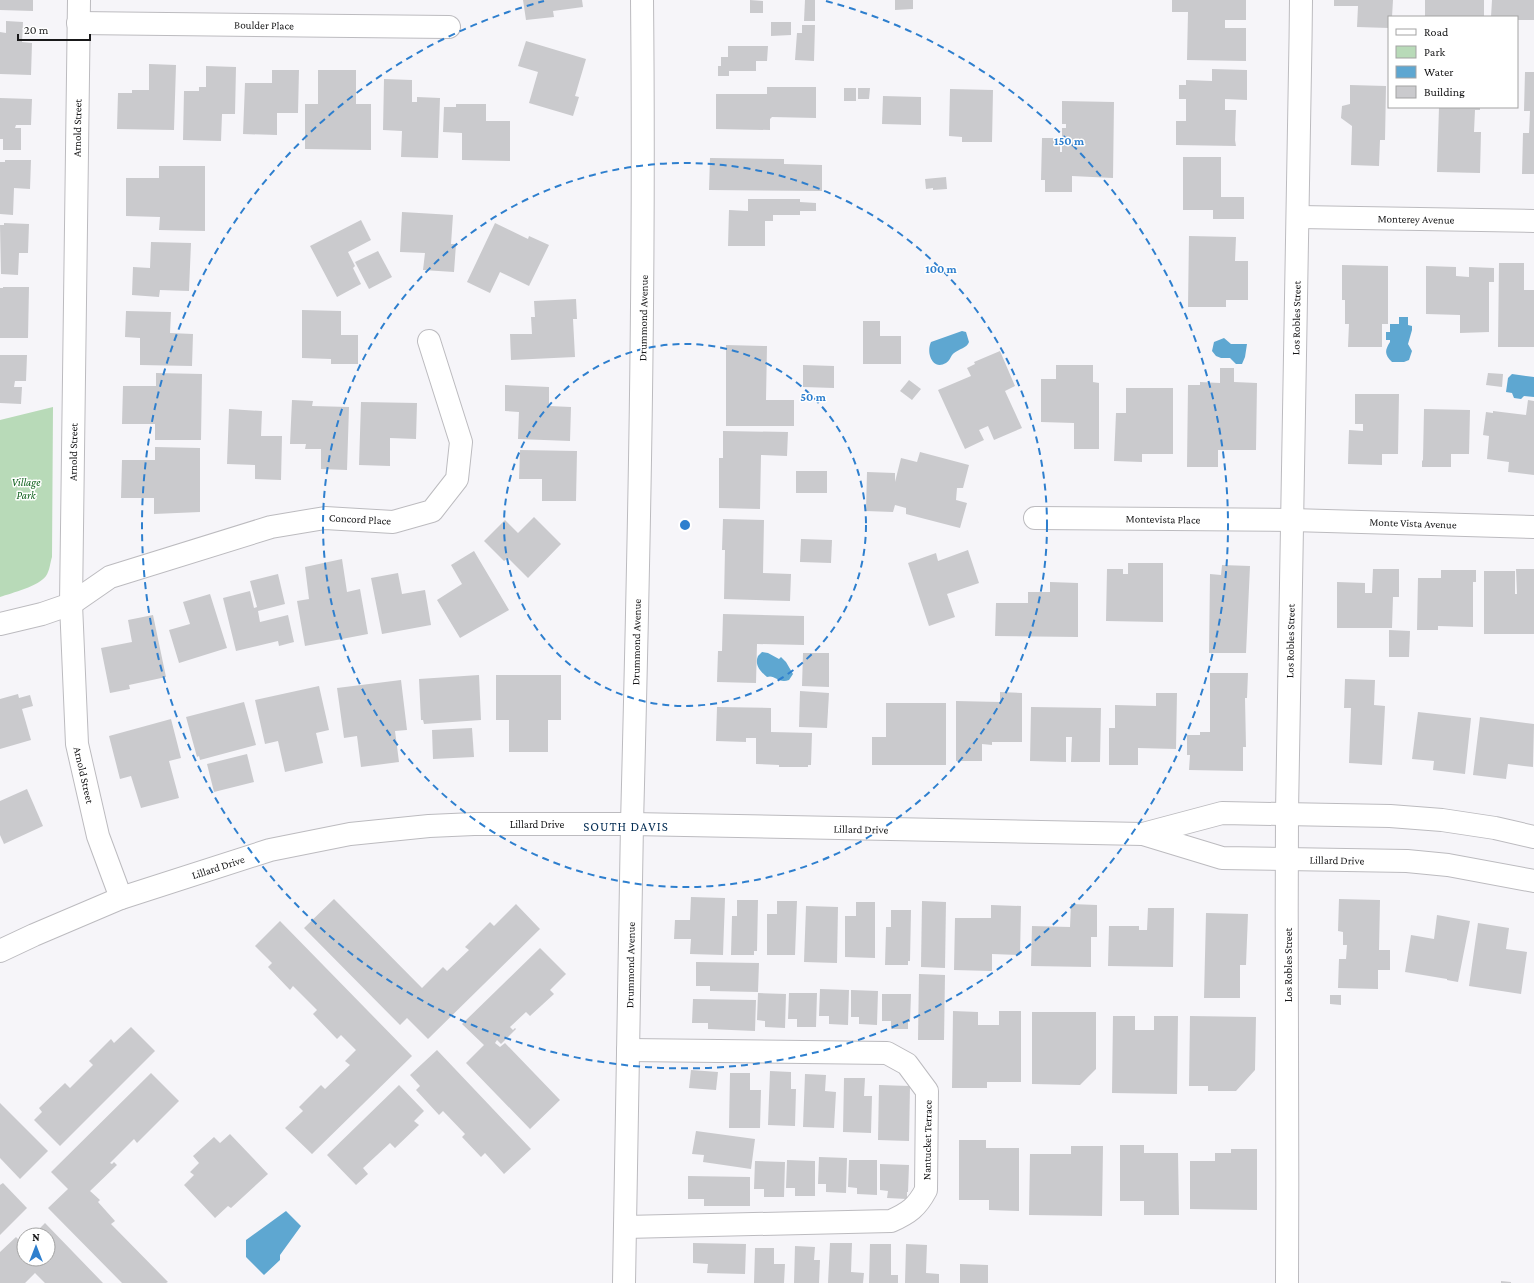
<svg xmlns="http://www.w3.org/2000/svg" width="1534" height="1283" viewBox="0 0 1534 1283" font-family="'Crimson Pro',serif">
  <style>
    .green { fill: #b8dab8 }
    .water { fill: #5ea7d1 }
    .building { fill: #cacacd }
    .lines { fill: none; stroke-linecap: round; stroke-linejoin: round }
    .minor-casing { stroke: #bcbbbf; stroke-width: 24 }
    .tertiary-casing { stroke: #bcbbbf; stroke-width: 24 }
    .minor { stroke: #fff; stroke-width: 22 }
    .tertiary { stroke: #fff; stroke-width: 22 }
    .ring { fill: none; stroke: #2e7fce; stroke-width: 2; stroke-dasharray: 7 5 }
    .labels { text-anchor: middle; stroke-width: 3; stroke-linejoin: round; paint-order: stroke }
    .street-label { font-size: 11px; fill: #19191a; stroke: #fff }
    .park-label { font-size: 11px; font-style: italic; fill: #0f601c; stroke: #fff }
    .quarter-label { font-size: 13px; letter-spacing: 1px; fill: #072f55; stroke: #fff }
    .centre { fill: #2e7fce; stroke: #fff; stroke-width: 2 }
    .ring-label { font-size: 12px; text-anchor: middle; font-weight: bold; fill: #2e7fce; stroke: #fff; stroke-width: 3; stroke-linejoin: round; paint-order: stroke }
  </style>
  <rect width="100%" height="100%" fill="#f6f5f9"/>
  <path class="green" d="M53 407 52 557C50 563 50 570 46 576 39 586 12 593 0 597V420Z"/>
  <g class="water">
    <path d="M1399 317H1408V325L1412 326V330L1408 344 1412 351 1409 360 1404 362H1392C1384 354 1385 350 1390 342V340H1386V332H1390V324H1399Z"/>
    <path d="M962 331 966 332 969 342C967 348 959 349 954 353 950 356 951 360 946 363 932 371 926 352 931 342Z"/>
    <polygon points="1224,338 1231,344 1247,344 1245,357 1242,364 1236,364 1230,358 1221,358 1216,356 1212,351 1214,342"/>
    <polygon points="1512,374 1534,377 1534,397 1524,396 1521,399 1514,398 1512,393 1506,392 1508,378"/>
    <path d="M762 652 768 653 779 659 781 657 786 662 793 674 789 680C778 684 775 674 767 677 761 672 754 665 758 656Z"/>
    <polygon points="286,1211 301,1226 280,1255 280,1260 264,1275 246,1257 246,1240"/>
  </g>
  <g class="building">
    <polygon points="0,0 33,0 33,11 0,10"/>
    <polygon points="523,0 582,0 583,7 553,11 554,17 526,20"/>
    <polygon points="750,0 763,1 763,13 750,13"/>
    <polygon points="805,0 815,0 815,21 804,21"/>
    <polygon points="895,0 913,0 913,9 895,10"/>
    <polygon points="1172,0 1246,0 1246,20 1225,20 1225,28 1246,28 1246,61 1187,60 1188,12 1172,12"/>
    <polygon points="1334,0 1393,0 1392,17 1389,17 1389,28 1357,27 1358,6 1334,6"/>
    <rect x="1425" y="0" width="59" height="17"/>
    <polygon points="1492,0 1534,0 1534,20 1517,20 1517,17 1491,17"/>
    <polygon points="6,21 23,22 22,42 32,43 31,75 0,74 0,32 6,33"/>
    <polygon points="771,22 791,22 791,35 771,36"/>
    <polygon points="802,25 815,25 814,61 795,60 797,33 802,33"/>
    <polygon points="526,41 586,59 575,96 579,97 573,116 529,103 538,72 518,66"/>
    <polygon points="728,46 768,46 767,61 756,61 756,71 729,71 729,76 718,76 718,66 721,66 721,57 728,57"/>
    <polygon points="149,64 176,65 174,130 117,129 118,93 132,93 132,90 149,90"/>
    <polygon points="206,66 236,67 235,114 222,114 221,141 183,140 184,91 199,91 199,87 206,87"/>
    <polygon points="1212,69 1247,70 1247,100 1225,99 1225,110 1236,110 1235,140 1236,146 1176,145 1176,121 1186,121 1186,99 1179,99 1179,85 1186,85 1186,80 1212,81"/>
    <polygon points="272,70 299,70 298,113 277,113 277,135 243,134 245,83 272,83"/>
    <polygon points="318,70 356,70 356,104 371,104 371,150 305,149 305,104 318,104"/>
    <polygon points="1525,72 1534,72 1534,174 1522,174 1523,133 1529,133 1530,111 1524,111"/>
    <polygon points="384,79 412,80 412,102 417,102 417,97 440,98 438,158 401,157 402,131 383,130"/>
    <polygon points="1350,85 1386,86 1385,140 1380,140 1379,166 1351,165 1352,126 1341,118 1342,106 1350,104"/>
    <polygon points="767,87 816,87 816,118 772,117 770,119 770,130 716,129 716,94 767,94"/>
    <rect x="844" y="88" width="12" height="13"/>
    <polygon points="858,88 870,88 869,99 858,99"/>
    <polygon points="950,89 993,90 992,142 962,142 962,137 949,136"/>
    <polygon points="883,96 921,97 921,125 882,124"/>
    <polygon points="0,98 32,99 31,125 16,125 15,128 21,128 21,150 3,150 3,139 0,139"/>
    <polygon points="1062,101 1114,102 1113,178 1072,176 1072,192 1045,192 1045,180 1041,180 1042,138 1060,138 1060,152 1062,152 1062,128 1066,128 1066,124 1062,124"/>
    <polygon points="456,104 486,104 486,121 510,121 510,161 462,160 462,133 443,132 444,107 456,107"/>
    <polygon points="1439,107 1480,107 1480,110 1475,110 1474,132 1481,132 1480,173 1437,172"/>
    <polygon points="1183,157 1221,157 1221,197 1244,197 1244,219 1213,219 1213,210 1183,210"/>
    <polygon points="710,158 784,159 784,164 822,165 822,191 709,190"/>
    <polygon points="5,160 31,160 30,189 14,188 13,215 0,214 0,162 5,162"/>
    <polygon points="159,166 205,166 205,231 159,230 160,217 126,216 126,178 159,178"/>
    <polygon points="946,177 947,189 933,190 933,188 926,189 925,179"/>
    <polygon points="748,199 800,199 800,202 816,203 816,211 800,211 800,215 773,215 773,221 765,221 765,246 728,246 729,210 748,211"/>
    <polygon points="402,212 453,215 451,244 456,244 454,272 423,270 425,253 400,252"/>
    <polygon points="361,220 371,240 348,252 355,266 353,268 361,284 337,297 310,246"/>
    <polygon points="4,223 29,224 28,253 19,253 18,275 1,274 0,225 4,225"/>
    <polygon points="495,223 528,239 529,236 549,245 529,286 500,272 490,293 467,282"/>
    <polygon points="1189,236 1236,237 1235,261 1248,261 1248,300 1226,300 1226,307 1188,307"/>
    <polygon points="151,242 191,243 189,291 160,290 159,297 132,295 133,267 150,268"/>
    <polygon points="378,251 392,277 369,289 355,262"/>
    <polygon points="1499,263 1524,263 1524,290 1534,290 1534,347 1498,347"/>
    <polygon points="1342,265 1388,266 1388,324 1382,324 1382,347 1348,347 1349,324 1345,324 1345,300 1342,300"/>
    <polygon points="1426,266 1456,267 1456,276 1469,277 1469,267 1494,268 1494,282 1489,282 1489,332 1460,333 1460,315 1426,314"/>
    <polygon points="3,287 29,287 28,338 0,338 0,288 3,288"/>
    <polygon points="576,299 577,319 573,319 575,357 511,360 510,334 532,334 531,317 535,317 534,301"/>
    <polygon points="302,310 341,311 341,335 358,335 358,364 331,364 331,359 302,358"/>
    <polygon points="126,311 171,312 170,333 193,334 192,366 140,365 140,338 125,337"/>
    <polygon points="863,321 880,321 880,336 901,336 901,364 863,364"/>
    <polygon points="726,345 767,346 766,400 794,400 794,426 726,426"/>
    <polygon points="1000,351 1015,386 1005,391 1022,428 994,440 988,426 979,430 984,440 965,449 938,390 971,376 967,368 975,364 974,362"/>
    <polygon points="0,355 27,355 26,381 15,381 14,387 22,387 21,404 0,403"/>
    <polygon points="803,365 834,366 834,388 803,387"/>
    <polygon points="1056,365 1093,365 1093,382 1099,383 1099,449 1074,449 1074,423 1041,422 1041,379 1056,379"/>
    <polygon points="1220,368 1234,368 1234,382 1257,383 1256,450 1218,450 1218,467 1187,467 1188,385 1200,385 1200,382 1220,383"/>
    <polygon points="156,373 202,374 201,440 155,440 155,424 122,424 123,386 156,386"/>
    <polygon points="1488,373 1503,374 1502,387 1486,385"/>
    <polygon points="909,380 921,389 912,400 900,391"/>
    <polygon points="505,385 549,387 549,406 571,407 570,441 518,439 519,412 505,411"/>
    <polygon points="1126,388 1173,388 1173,454 1142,454 1142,462 1114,461 1116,413 1126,413"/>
    <polygon points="1355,394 1399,394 1398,454 1382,454 1382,465 1348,464 1349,430 1363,431 1363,424 1355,424"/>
    <polygon points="292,400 313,401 312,406 349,407 347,470 321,469 321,449 305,449 306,444 290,444"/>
    <polygon points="1528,400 1534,401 1534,475 1508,472 1509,462 1487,459 1489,436 1483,435 1486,412 1493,413 1493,411 1526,415"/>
    <polygon points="361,402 417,403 416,439 390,438 390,466 359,465"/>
    <polygon points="229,409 262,411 261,436 282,436 281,480 255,479 255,465 227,464"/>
    <polygon points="1424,409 1470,410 1469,454 1451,454 1451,467 1422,467 1422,461 1423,460"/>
    <polygon points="723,431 788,432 787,456 761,455 760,509 719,508 719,458 723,458"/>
    <polygon points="155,447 200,448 200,512 154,514 154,498 121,498 122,460 155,460"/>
    <polygon points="520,450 577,451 576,501 542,501 542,479 519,479"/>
    <polygon points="920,452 969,465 963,488 957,488 956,500 967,503 960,528 906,514 906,508 895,505 893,512 866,511 867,472 895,473 895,482 901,458 917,462"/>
    <rect x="796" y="471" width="31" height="22"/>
    <polygon points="534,517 561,544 528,578 508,558 504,561 484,541 505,520 518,533"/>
    <polygon points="723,519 764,520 763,573 791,574 790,601 724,599 725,550 722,550"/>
    <polygon points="801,539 832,540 831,563 800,562"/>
    <polygon points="968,550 979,583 947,594 955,617 929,626 908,563 936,553 938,561"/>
    <polygon points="474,551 509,610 460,638 437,600 462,584 451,565"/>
    <polygon points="342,559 347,592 360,589 368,634 305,646 297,601 309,599 305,567"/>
    <polygon points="1128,563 1163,563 1163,622 1106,621 1107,569 1123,569 1123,574 1128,574"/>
    <polygon points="1222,565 1250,566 1246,653 1209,653 1210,574 1221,575"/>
    <polygon points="1373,569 1399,569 1399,597 1393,597 1392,628 1337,628 1337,582 1365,583 1365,593 1372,593"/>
    <polygon points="1516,569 1534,569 1534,634 1484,634 1484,571 1515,571 1515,594 1517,594"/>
    <polygon points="1441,570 1476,570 1476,582 1473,582 1473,627 1438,626 1438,630 1417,630 1418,578 1441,578"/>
    <polygon points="398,573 402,594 425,590 431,625 382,634 371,578"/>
    <polygon points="278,574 285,604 258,611 260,622 288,615 294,642 279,646 278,641 236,651 223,598 250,591 254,608 257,607 250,581"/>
    <polygon points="1050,582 1078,583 1078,637 995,636 996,603 1028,603 1028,592 1050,592"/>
    <polygon points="210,594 227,648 179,663 169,630 190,624 183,602"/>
    <polygon points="723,614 804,616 804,645 757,644 756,683 717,682 718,651 722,651"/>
    <polygon points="153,615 166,677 129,685 130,689 110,693 101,648 132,642 128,620"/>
    <polygon points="1389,630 1410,631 1409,657 1389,657"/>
    <polygon points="803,653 829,653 829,687 802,686"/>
    <polygon points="1210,673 1248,673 1247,698 1245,698 1246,747 1243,747 1243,771 1189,770 1190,755 1187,755 1187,735 1200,735 1200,732 1210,732"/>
    <polygon points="479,675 481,720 424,724 423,720 421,720 419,679"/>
    <polygon points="496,675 561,675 561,720 548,720 548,752 509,752 509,720 496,720"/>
    <polygon points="1345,679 1375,680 1374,705 1385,706 1382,765 1349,763 1351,708 1344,708"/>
    <polygon points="401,680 407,730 395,731 399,762 361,767 357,736 344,738 337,688"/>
    <polygon points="319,686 329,730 316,733 323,763 285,772 278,741 265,744 255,700"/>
    <polygon points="800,691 829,693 827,728 799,727"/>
    <polygon points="1000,692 1022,693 1022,742 992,742 992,745 982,744 982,761 956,761 956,701 1000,702"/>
    <polygon points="1156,693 1177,693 1176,749 1138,748 1138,765 1109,765 1109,728 1115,728 1115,705 1156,706"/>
    <polygon points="18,694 19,698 30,695 33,706 22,709 31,740 0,749 0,699"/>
    <polygon points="244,702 256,745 200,760 199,756 197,757 186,717"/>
    <polygon points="886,703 946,703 946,765 872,765 872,737 886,737"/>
    <polygon points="717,707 771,708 771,732 812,733 811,765 808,765 808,767 779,767 779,765 756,764 756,738 746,738 746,742 716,741"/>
    <polygon points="1031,707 1101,708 1100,762 1071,762 1072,737 1066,737 1066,762 1030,761"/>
    <polygon points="1418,712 1471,718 1465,774 1433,770 1434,761 1412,759"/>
    <polygon points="1480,717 1534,724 1533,767 1508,764 1506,779 1473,775"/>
    <polygon points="171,719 181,758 169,761 179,798 141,808 131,776 120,779 109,736"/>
    <polygon points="472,728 474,757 433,759 432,730"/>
    <polygon points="247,754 254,782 214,792 207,764"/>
    <polygon points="27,789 43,826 4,844 0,835 0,801"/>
    <polygon points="691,897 725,898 723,955 690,954 691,939 674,939 675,920 690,920"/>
    <polygon points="334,899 422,988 443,967 447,971 469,950 465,947 490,922 494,926 516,904 540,929 428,1039 407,1018 400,1025 304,928"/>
    <polygon points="1339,899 1380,900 1379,950 1390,950 1390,970 1378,970 1378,989 1338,988 1339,959 1346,959 1347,945 1343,945 1343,932 1338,931"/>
    <polygon points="737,900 758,900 757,951 754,951 754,955 731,955 732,916 737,916"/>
    <polygon points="777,901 797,901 795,955 767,955 767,914 777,914"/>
    <polygon points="922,901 946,902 945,968 921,967"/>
    <polygon points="856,902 875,902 875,958 845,957 845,916 856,916"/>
    <polygon points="1071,904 1097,905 1097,937 1091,937 1091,967 1031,966 1032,926 1070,927"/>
    <polygon points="991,905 1021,906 1020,955 992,954 992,971 954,970 955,918 991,918"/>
    <polygon points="806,906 838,907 837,963 804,962"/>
    <polygon points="1148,908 1174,908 1173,967 1108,966 1109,926 1139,926 1139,930 1147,930"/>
    <polygon points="891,910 911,910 910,961 908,961 908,965 885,965 886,927 891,927"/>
    <polygon points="1206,913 1248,914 1246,965 1240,965 1240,998 1204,998"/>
    <polygon points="1437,915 1470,921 1458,982 1447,980 1447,979 1405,972 1411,935 1434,939"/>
    <polygon points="280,921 412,1056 312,1154 285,1128 303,1111 299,1107 321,1085 325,1089 350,1065 345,1061 356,1050 341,1035 337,1039 313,1014 317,1010 293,986 290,990 268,967 272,963 255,946"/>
    <polygon points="1478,923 1509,928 1506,949 1527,952 1521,994 1469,986"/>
    <polygon points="540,948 566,974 550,990 554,994 530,1016 526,1012 510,1027 513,1030 515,1028 516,1029 501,1044 497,1040 495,1043 500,1047 505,1043 560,1100 530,1129 466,1063 484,1045 462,1024"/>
    <polygon points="696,962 759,963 758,992 710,991 710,986 696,986"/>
    <polygon points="919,974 945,975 944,1040 918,1040"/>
    <polygon points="820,989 849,990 848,1025 829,1024 829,1016 819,1016"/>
    <polygon points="851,990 878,991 877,1025 859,1024 859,1017 851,1017"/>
    <polygon points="758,993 786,994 785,1028 765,1027 765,1021 757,1020"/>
    <polygon points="789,993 817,993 816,1027 797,1027 797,1019 788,1019"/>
    <polygon points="882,994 911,994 910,1022 908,1022 908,1029 891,1029 891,1021 882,1021"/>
    <polygon points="1330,995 1341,995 1341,1005 1330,1004"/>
    <polygon points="693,999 756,1000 755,1031 708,1029 708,1023 692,1023"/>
    <polygon points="953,1011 978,1012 978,1025 999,1025 999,1011 1021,1011 1021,1082 987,1082 987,1088 952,1088"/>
    <polygon points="1032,1012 1096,1012 1096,1069 1080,1085 1032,1084"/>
    <polygon points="1113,1016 1135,1016 1135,1030 1154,1030 1154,1016 1178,1016 1177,1094 1112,1093"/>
    <polygon points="1190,1016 1256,1017 1255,1070 1236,1091 1208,1091 1208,1086 1189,1086"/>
    <polygon points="131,1027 155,1051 60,1146 34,1120 42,1112 39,1108 65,1083 70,1088 93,1065 89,1061 111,1039 114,1043"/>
    <polygon points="437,1050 531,1149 504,1174 485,1153 481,1157 462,1137 465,1134 443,1111 439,1115 416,1090 420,1086 410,1075"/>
    <polygon points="691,1070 718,1072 716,1090 689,1088"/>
    <polygon points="770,1071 791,1072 791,1089 796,1089 795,1126 768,1125"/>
    <polygon points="151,1073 179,1101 137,1143 134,1139 110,1163 112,1164 114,1162 117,1165 90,1191 100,1200 98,1202 115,1221 111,1224 168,1282 166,1283 122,1283 48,1208 68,1189 51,1172"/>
    <polygon points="730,1073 750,1073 750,1090 761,1090 760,1128 729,1128"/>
    <polygon points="805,1074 826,1075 825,1091 836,1092 834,1128 803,1127"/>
    <polygon points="844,1078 865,1078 864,1096 872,1096 871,1133 843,1132"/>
    <polygon points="399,1085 424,1111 414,1121 419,1125 395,1148 390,1143 363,1168 368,1174 356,1185 327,1155"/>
    <polygon points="879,1085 910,1086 909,1141 878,1140"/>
    <polygon points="0,1103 48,1151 20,1179 0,1158"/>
    <polygon points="696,1131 755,1139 751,1169 703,1162 704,1155 692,1154"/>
    <polygon points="230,1134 268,1174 231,1208 228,1206 215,1218 184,1185 194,1175 190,1172 199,1163 193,1156 214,1137 220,1143"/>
    <polygon points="959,1140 986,1140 986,1148 1019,1148 1019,1211 989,1210 989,1200 959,1200"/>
    <polygon points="1120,1145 1144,1145 1144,1153 1178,1153 1179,1215 1144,1215 1144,1201 1120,1201"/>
    <polygon points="1071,1146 1103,1146 1102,1216 1029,1215 1030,1154 1071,1154"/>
    <polygon points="1231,1149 1257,1149 1257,1210 1190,1209 1190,1161 1215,1161 1215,1153 1231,1153"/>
    <polygon points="819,1157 847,1158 846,1193 826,1192 826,1184 818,1184"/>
    <polygon points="787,1160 815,1161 815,1196 795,1196 795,1188 786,1188"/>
    <polygon points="849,1160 877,1160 877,1195 857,1194 857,1188 848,1187"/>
    <polygon points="755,1161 785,1162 784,1197 764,1197 764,1189 754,1189"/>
    <polygon points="880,1164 909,1165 908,1192 907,1192 907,1199 887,1198 888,1191 880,1190"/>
    <polygon points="688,1176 750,1177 750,1206 704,1206 704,1199 688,1199"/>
    <polygon points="3,1183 27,1208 0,1235 0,1185"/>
    <polygon points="45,1223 103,1283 45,1283 35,1273 25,1283 0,1283 0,1252 16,1237 23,1244 24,1243 24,1259 48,1259 48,1235 33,1235"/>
    <polygon points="693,1243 746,1244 745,1274 707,1273 708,1264 693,1263"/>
    <polygon points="830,1243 852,1243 851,1272 864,1273 863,1283 828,1283"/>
    <polygon points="870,1244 891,1244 891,1275 898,1275 898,1283 869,1283"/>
    <polygon points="906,1244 927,1245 926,1273 939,1274 939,1283 905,1283"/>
    <polygon points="795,1246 815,1247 814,1260 820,1260 819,1283 794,1283"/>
    <polygon points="755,1248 774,1248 774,1264 785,1264 784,1283 754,1283"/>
    <polygon points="960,1264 988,1265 988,1283 960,1283"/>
    <polygon points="1501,1281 1511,1282 1511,1283 1501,1283"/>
  </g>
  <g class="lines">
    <defs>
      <g id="minor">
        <polyline points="79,0 71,604 77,744 98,836 121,898"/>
        <polyline points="78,23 449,27"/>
        <polyline points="1299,217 1534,221"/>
        <polyline points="1035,518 1292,520 1534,527"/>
        <polyline points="0,624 42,614 71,604 110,577 271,527 325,518 393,522 432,511 457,479 461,442 429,341"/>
        <polyline points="1143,834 1222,813 1390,816 1442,820 1495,828 1534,837"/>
        <path d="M625 1227 891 1221C909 1213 917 1207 926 1190L927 1091 907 1064 887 1053 628 1050"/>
        <polyline points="624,1283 632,824 1143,834 1222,858 1407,861 1448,865 1534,881"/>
        <path d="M1287 1283C1288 1126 1286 969 1287 812 1291 542 1298 271 1301 0"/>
      </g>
      <path id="tertiary" d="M0 951 34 935 121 898 270 850 350 834 429 826 474 824H632C639 550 645 275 642 0"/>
    </defs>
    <use href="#minor" class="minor-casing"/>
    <use href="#tertiary" class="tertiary-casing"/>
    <use href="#minor" class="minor"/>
    <use href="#tertiary" class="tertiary"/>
  </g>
  <g class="ring">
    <circle cx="685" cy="525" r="181"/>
    <circle cx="685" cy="525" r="362"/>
    <path d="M826 1A543 543 0 1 1 544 1"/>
  </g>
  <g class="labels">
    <g class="street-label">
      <text transform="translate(264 25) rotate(1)" y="4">Boulder Place</text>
      <text transform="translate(77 128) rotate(-89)" y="4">Arnold Street</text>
      <text transform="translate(1416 219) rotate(1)" y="4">Monterey Avenue</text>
      <text transform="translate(643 318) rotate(-89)" y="4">Drummond Avenue</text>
      <text transform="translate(1296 318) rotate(-89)" y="4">Los Robles Street</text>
      <text transform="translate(73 452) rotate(-89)" y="4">Arnold Street</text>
      <text transform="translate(360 519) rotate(3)" y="4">Concord Place</text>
      <text transform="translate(1163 519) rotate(1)" y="4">Montevista Place</text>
      <text transform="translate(1413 523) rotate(2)" y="4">Monte Vista Avenue</text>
      <text transform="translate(1290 641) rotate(-89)" y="4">Los Robles Street</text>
      <text transform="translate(636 642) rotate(-89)" y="4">Drummond Avenue</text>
      <text transform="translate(84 775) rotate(77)" y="4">Arnold Street</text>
      <text x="537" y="828">Lillard Drive</text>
      <text transform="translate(861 829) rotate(1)" y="4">Lillard Drive</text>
      <text transform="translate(1337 860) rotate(1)" y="4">Lillard Drive</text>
      <text transform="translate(218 867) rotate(-18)" y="4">Lillard Drive</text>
      <text transform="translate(630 965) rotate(-89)" y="4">Drummond Avenue</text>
      <text transform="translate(1288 965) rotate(-90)" y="4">Los Robles Street</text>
      <text transform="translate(927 1140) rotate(-89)" y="4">Nantucket Terrace</text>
    </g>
    <g class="park-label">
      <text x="26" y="486">Village<tspan x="26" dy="13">Park</tspan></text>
    </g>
    <g class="quarter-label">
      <text x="626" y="831">SOUTH DAVIS</text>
    </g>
  </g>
  <circle cx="685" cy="525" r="6" class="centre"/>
  <g class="ring-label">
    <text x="1069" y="145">150 m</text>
    <text x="941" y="273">100 m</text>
    <text x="813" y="401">50 m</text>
  </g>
  <rect x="1388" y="16" width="130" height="92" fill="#ffffff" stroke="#a3a3a3"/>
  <rect x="1396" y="29" width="20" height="6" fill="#ffffff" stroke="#a3a3a3"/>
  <text x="1424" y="36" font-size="12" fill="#19191a">Road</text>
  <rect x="1396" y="46" width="20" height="12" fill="#b8dab8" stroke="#a3a3a3"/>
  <text x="1424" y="56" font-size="12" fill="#19191a">Park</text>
  <rect x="1396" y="66" width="20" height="12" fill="#5ea7d1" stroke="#a3a3a3"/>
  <text x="1424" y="76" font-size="12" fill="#19191a">Water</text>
  <rect x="1396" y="86" width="20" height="12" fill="#cacacd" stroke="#a3a3a3"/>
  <text x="1424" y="96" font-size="12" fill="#19191a">Building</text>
  <g transform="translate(36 1247)"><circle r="19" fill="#ffffff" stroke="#a3a3a3"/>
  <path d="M0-3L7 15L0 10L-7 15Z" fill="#2e7fce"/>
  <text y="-6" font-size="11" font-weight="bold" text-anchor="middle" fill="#19191a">N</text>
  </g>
  <path d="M18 34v6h72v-6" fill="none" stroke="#19191a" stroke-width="2"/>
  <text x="24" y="34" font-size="12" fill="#19191a" stroke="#ffffff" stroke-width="3" paint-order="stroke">20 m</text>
</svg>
